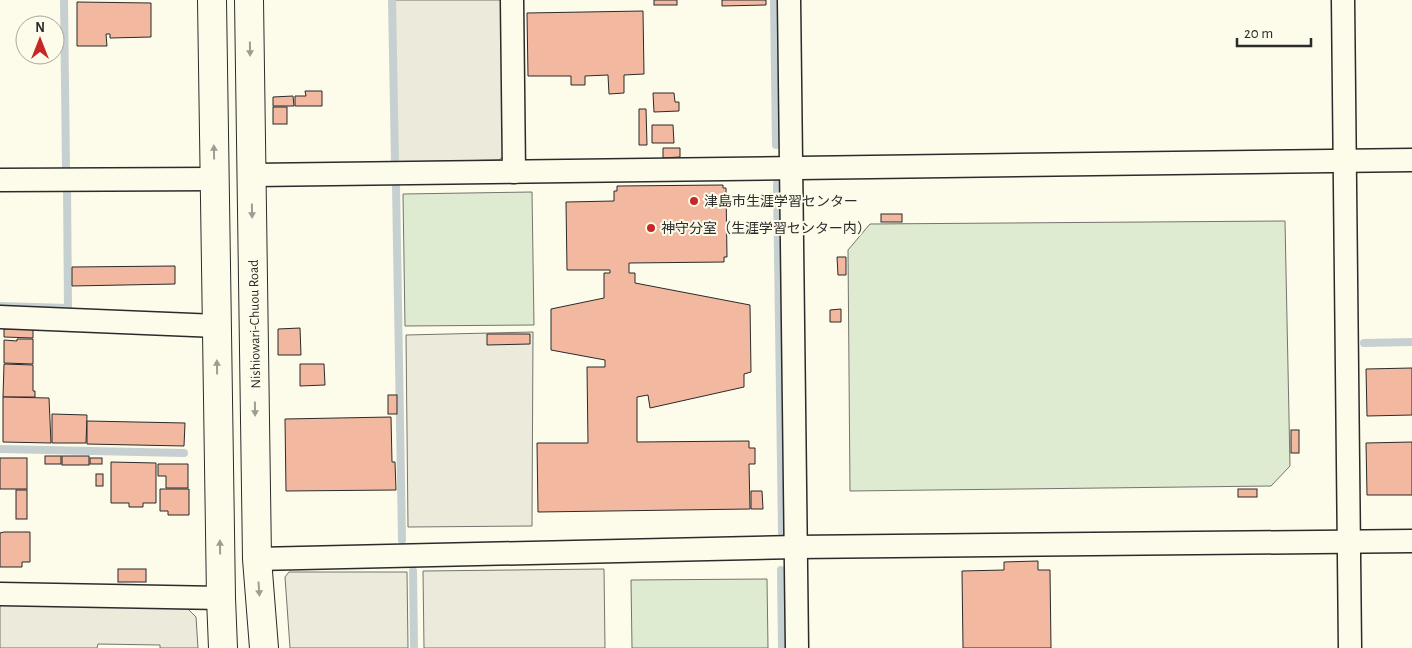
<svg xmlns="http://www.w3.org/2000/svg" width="1412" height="648" viewBox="0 0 1412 648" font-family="'Alegreya Sans','Noto Sans JP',sans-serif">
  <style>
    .green { fill: #deebd1; stroke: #74746e }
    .parking { fill: #eceadb; stroke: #74746e }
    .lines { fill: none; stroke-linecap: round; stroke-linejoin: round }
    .stream { stroke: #c7d0d0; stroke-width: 8 }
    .building { fill: #f2b8a0; stroke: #2b2b2b }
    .minor-casing { stroke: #2b2b2b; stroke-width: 25 }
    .primary-casing { stroke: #2b2b2b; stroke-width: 30 }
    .minor { stroke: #fdfbea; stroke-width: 22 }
    .primary { stroke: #fdfbea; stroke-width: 28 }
    .oneway { fill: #9e9d94 }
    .poi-dot { fill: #c62828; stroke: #fdfbea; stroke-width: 2 }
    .labels { text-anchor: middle; stroke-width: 4; stroke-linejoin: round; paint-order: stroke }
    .poi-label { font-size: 14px; fill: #2b2b2b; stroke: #fdfbea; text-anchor: start }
    .street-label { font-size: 14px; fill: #2b2b2b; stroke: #fdfbea }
  </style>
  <rect width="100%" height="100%" fill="#fdfbea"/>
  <g class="green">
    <polygon points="532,192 534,325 405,326 403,194"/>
    <polygon points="1285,221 1290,466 1271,486 850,491 848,250 870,224"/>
    <polygon points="767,579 768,648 632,648 631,580"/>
  </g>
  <g class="parking">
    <polygon points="395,0 505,0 507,153 499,160 397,162"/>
    <polygon points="533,332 532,526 408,527 406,335"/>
    <polygon points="604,569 605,648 424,648 423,571"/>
    <polygon points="289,572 407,572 408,648 290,648 285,577"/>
    <polygon points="0,604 188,609 196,617 198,648 160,648 160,645 98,644 97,648 0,648"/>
  </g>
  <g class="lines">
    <g class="stream">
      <polyline points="64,0 66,168"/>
      <polyline points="392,0 395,162"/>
      <polyline points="774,0 776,145"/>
      <polyline points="777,184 782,533"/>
      <polyline points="396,185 402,540"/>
      <polyline points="0,306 68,308 67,186"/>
      <polyline points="1364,343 1412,342"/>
      <polyline points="0,449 184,453"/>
      <polyline points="781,570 782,648"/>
      <polyline points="413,571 414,648"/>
    </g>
  </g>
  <g class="building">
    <rect x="654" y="0" width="23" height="5"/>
    <polygon points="722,0 766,0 766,5 722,6"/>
    <polygon points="77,2 151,3 151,37 110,38 110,34 106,34 107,46 77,46"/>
    <polygon points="643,11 644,74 624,75 624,93 609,94 608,75 585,76 585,85 571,85 571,76 528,76 527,13"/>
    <polygon points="305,91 322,91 322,106 295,106 295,96 306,96"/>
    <polygon points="653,93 674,93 675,102 679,102 679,111 654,112"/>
    <polygon points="293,96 294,106 273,106 273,97"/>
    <rect x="273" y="107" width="14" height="17"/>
    <polygon points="639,109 646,109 647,145 639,145"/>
    <polygon points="652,125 673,125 674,143 652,143"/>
    <polygon points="663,148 680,148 680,157 663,158"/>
    <polygon points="723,185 723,188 726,188 727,257 724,257 724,262 629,263 629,273 635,273 635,283 750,305 751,372 744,374 744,387 650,408 648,395 637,397 637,442 749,441 749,448 755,448 755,464 749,464 750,509 538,512 537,443 588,443 587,367 605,367 605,360 551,350 551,309 604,298 604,273 610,273 610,270 567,270 566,202 614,201 614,191 617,191 617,186"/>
    <rect x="881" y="214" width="21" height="8"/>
    <polygon points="837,257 846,257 846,275 838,275"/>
    <polygon points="175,266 175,284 72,286 72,267"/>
    <polygon points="841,309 841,322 830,322 830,310"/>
    <polygon points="300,328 301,355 278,355 278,329"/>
    <polygon points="4,329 33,329 33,338 4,337"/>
    <polygon points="487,334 530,334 530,344 487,345"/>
    <polygon points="17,339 33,339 33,364 4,363 4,340 17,341"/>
    <polygon points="4,364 33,365 33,391 35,391 35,397 3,397"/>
    <polygon points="300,364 324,364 325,385 300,386"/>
    <polygon points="1412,368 1412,415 1367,416 1366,369"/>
    <rect x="388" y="395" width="9" height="19"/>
    <polygon points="3,397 49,398 51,443 3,442"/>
    <polygon points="52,414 87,415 86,443 52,443"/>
    <polygon points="391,417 392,462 395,462 396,490 286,491 285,419"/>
    <polygon points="87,421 185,423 184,446 87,444"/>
    <rect x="1291" y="430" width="8" height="23"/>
    <polygon points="1412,442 1412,495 1367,495 1366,443"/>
    <rect x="45" y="456" width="16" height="8"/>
    <rect x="62" y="456" width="27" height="9"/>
    <rect x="0" y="458" width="27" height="31"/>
    <rect x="90" y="458" width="12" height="6"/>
    <polygon points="111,462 156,463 156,503 143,503 143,507 129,507 129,503 111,503"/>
    <polygon points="158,464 188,464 188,488 166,488 166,476 158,476"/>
    <rect x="96" y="474" width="7" height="12"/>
    <polygon points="160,489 189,489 189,515 168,515 168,511 160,511"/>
    <rect x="1238" y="489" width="19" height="8"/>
    <rect x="16" y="490" width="11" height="29"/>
    <polygon points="751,491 762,491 763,509 751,509"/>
    <polygon points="4,532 30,532 30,562 22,562 22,567 0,567 0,533"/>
    <polygon points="1038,561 1038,570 1050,570 1051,648 963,648 962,571 1004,570 1004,562"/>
    <rect x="118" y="569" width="28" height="13"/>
  </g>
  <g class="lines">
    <defs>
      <g id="minor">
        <polyline points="512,0 514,172"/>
        <polyline points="789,0 797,648"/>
        <polyline points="1343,0 1350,648"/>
        <polyline points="252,175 1412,160"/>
        <polyline points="0,180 215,179"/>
        <polyline points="0,317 217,326"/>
        <polyline points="257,559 796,547 1412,541"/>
        <polyline points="0,594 221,598"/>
      </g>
      <g id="primary">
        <polyline points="212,0 221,598 223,648"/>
        <polyline points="249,0 257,559 264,648"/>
      </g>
    </defs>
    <use href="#minor" class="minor-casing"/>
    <use href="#primary" class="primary-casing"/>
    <use href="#minor" class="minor"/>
    <use href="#primary" class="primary"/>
  </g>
  <defs><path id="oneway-solid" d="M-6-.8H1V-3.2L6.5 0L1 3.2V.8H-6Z" transform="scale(1.25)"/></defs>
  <g class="oneway">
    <use href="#oneway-solid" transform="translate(250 49) rotate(89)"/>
    <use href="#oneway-solid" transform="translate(214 152) rotate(-91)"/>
    <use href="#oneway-solid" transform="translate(252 211) rotate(89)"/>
    <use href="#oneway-solid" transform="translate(217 367) rotate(-91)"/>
    <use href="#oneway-solid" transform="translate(255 409) rotate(89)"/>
    <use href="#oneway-solid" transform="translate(220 547) rotate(-91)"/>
    <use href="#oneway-solid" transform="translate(259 589) rotate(86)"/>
  </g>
  <g class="poi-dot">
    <circle cx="694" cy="201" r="5"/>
    <circle cx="651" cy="228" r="5"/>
  </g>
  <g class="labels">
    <g class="poi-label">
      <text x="704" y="206">津島市生涯学習センター</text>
      <text x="661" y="233">神守分室（生涯学習センター内）</text>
    </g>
    <g class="street-label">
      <text transform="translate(254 324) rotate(-91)" y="5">Nishiowari-Chuou Road</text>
    </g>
  </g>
  <g transform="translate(40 40)"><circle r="24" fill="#fdfbea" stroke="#a9a89e"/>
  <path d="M0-4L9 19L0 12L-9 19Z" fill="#c62828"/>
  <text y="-8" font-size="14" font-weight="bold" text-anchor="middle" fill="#2b2b2b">N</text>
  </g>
  <path d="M1237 38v8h74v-8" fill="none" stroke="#2b2b2b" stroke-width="2.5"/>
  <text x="1244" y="38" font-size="15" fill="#2b2b2b" stroke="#fdfbea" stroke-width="4" paint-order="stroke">20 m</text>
</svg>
